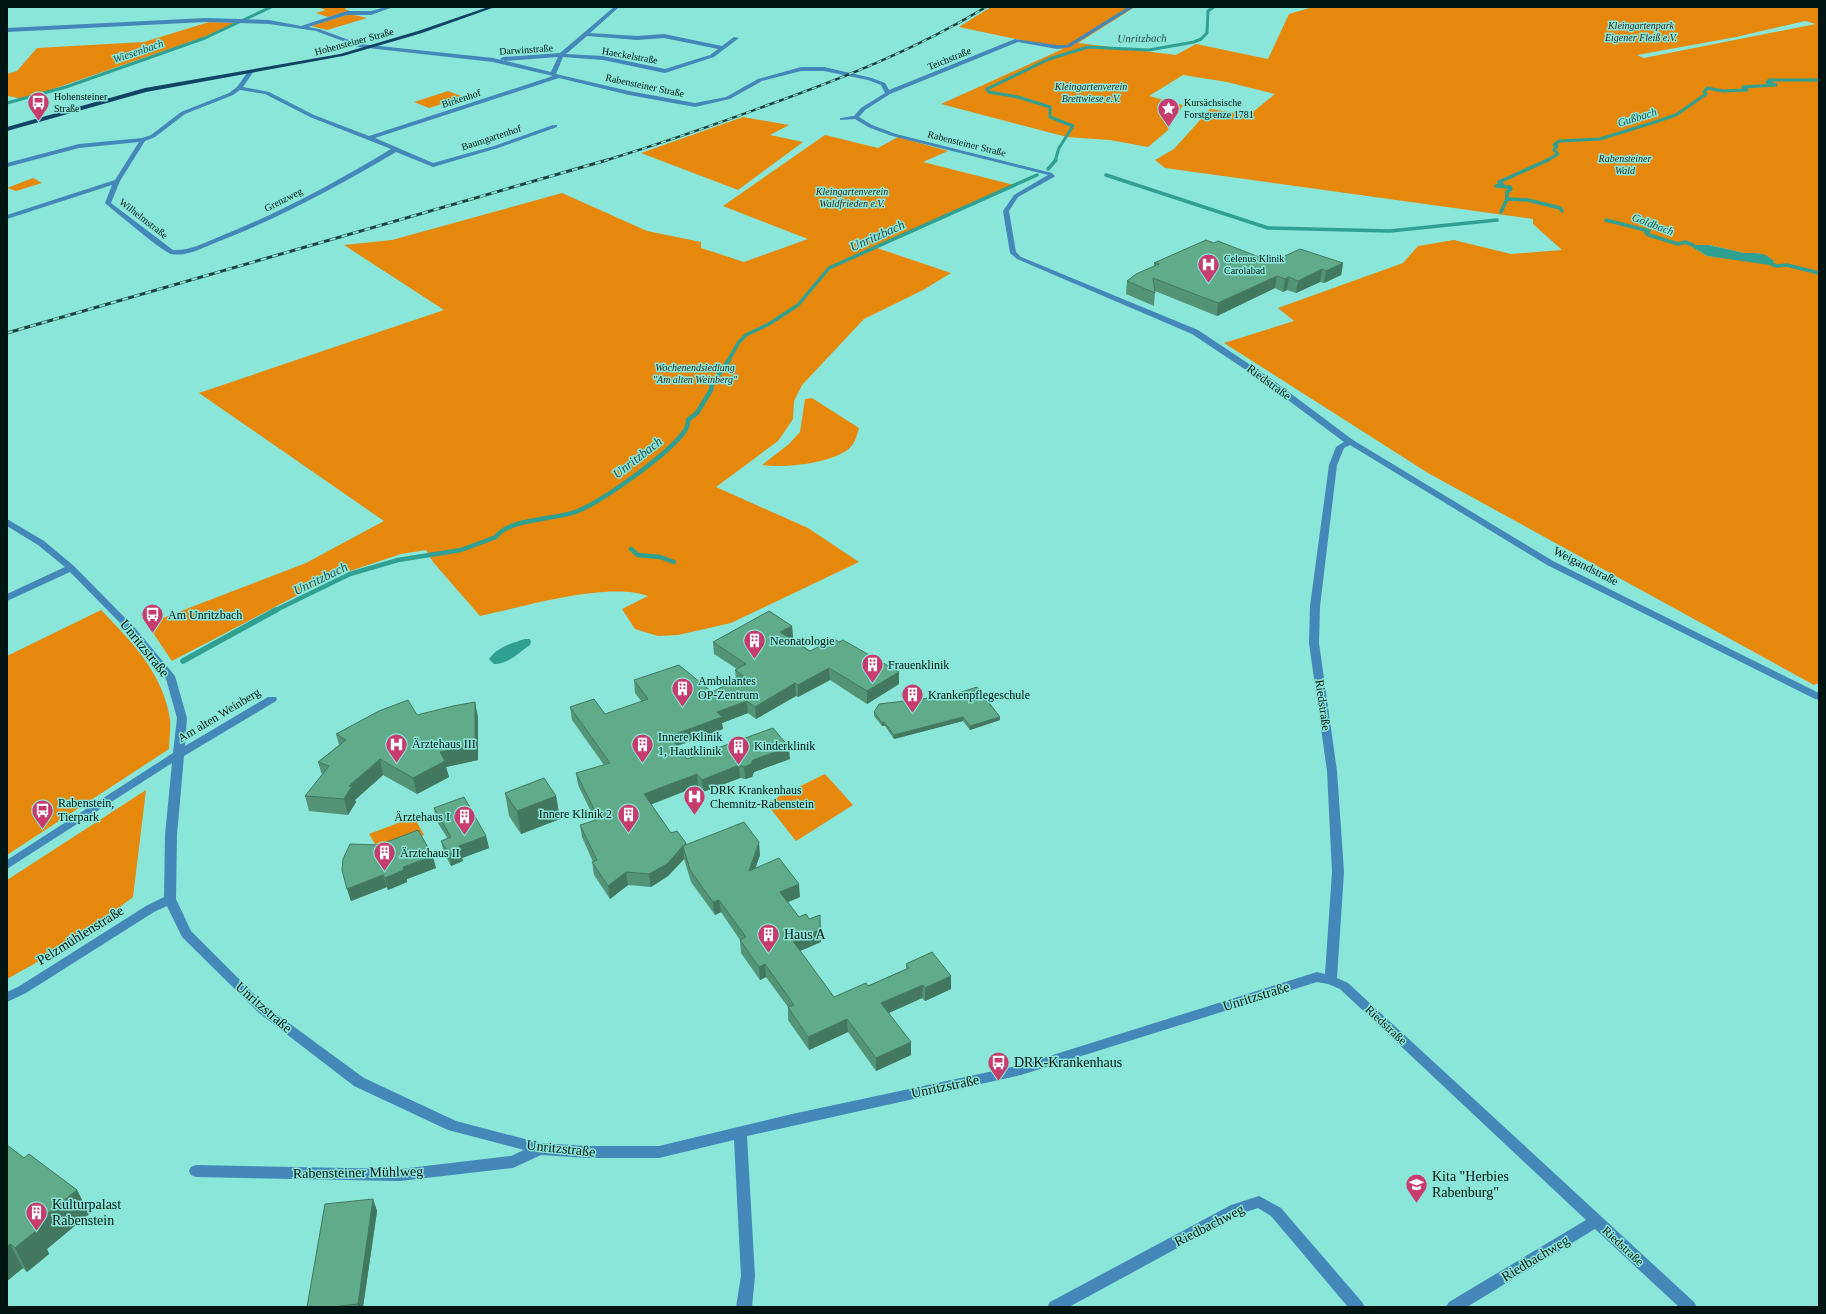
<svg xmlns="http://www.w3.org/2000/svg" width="1826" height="1314" viewBox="0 0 1826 1314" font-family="Georgia,serif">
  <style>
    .green { fill: #e5880c; fill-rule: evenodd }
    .water { fill: #2fa092 }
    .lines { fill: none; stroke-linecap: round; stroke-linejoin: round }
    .stream-far3 { stroke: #2fa092; stroke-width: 3 }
    .stream-far2 { stroke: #2fa092; stroke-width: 3.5 }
    .stream-far1 { stroke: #2fa092; stroke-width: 4.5 }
    .stream { stroke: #2fa092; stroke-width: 5.5 }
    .minor { fill: #4487b9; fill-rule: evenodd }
    .major { fill: #124365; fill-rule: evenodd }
    .rail-far1-casing { stroke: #1e423d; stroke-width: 2.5 }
    .rail-casing { stroke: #1e423d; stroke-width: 3 }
    .rail-far1 { stroke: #8ae6d8; stroke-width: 1.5; stroke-dasharray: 5; stroke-linecap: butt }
    .rail { stroke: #8ae6d8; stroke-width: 2; stroke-dasharray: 6; stroke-linecap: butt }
    .wall { fill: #539376 }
    .shaded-wall { fill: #437860 }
    .building { fill: #60ab89; stroke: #437860 }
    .labels { text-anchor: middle; stroke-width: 3; stroke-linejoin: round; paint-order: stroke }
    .far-park-label { font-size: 10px; font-style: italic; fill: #3b2817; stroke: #8ae6d8 }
    .far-street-label { font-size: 10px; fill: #001411; stroke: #8ae6d8 }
    .far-poi-label { font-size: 10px; fill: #001411; stroke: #8ae6d8; text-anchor: start }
    .far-water-label { font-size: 11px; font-style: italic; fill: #2d4d48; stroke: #8ae6d8 }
    .street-label { font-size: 12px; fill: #001411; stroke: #8ae6d8 }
    .poi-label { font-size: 12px; fill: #001411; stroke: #8ae6d8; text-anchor: start }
    .water-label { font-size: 13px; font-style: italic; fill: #2d4d48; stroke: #8ae6d8 }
    .near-street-label { font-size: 14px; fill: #001411; stroke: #8ae6d8 }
    .near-poi-label { font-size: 14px; fill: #001411; stroke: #8ae6d8; text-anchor: start }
  </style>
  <rect width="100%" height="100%" fill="#8ae6d8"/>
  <g class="green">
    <polygon points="317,7 346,7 345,9 350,11 328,17 316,13 326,10"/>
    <path d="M991 7H1135L1078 43 1176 55 1196 44 1268 59 1289 14 1313 7H1819V683L1814 685 1428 473 1224 343 1294 321 1278 308 1403 263 1418 246 1454 240 1511 254 1562 250 1533 224V219L1165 168 1155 160 1174 149 1210 109 1249 115 1275 94 1227 82 1183 75 1149 96 1183 105 1167 131 1148 147 1110 140 1067 137 941 104 1063 49 959 27ZM1805 21 1816 24 1644 58 1637 55 1736 37ZM1709 245 1744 253H1756L1774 261 1773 263 1764 264 1761 262 1707 256 1692 247Z"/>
    <polygon points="350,14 367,18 327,30 311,26"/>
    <polygon points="209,22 236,23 204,37 24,99 7,96 7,74 17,71 37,48 144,42"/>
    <polygon points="448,91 464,97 429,108 414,102"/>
    <polygon points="743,117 789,125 770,135 803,142 738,190 641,153"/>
    <path d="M825 135 878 148 898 137 948 151 923 162 1014 185 874 247 951 273 923 290 864 319 802 385 794 401 793 419 778 441 716 487 808 528 859 562 731 623 678 635 658 636 635 629 622 609 648 596C608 581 522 607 480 616L433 562 426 550 401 554 332 577 172 661 147 624 306 563 384 521 199 393 444 310 344 245 392 240 562 193 647 231 701 242V248L744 262 808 239 723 206Z"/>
    <polygon points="33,178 42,183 16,191 7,188"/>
    <path d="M812 398 859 428C857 436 854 446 846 451 825 464 786 468 762 465L789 444 800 432 805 399Z"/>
    <path d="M101 610C131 641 163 673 170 719 171 728 169 740 169 749L7 855V656Z"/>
    <polygon points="825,774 853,805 796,841 766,803"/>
    <polygon points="146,790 133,897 75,941 7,979 7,880"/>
    <polygon points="414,817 424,835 380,852 369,834"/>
  </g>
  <g class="water">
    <polygon points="1693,245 1709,245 1744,253 1756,253 1766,255 1774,261 1773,263 1770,265 1707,256 1692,247"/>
    <path d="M525 639H530L531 642 530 645C518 653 509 664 494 664L489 659C497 647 512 643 525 639Z"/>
  </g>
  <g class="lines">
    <g class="stream-far3">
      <polyline points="7,103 66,87 205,38 271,7"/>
      <polyline points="1055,161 1059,148 1073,126 1050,117 1050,107 1018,97 989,92 987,89 1049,59 1088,47 1149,50 1194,42 1201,39 1207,33 1208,11 1214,7"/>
      <polyline points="1546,161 1558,154 1554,150 1557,146 1554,145 1559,141 1600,139 1652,123 1676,115 1706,94 1704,92 1707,88 1723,91 1747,90 1743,87 1776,85 1767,82 1769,80 1819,80"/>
    </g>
    <g class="stream-far2">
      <polyline points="1048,169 1056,160"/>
      <polyline points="1106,175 1268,228 1390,231 1497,220"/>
      <polyline points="1507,199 1528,200 1560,208 1562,211"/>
      <polyline points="1501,212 1507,199 1507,192 1511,189 1510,187 1496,186 1503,185 1499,182 1548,160"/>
      <polyline points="1606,220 1649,231 1646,233 1649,235 1678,244 1685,242 1693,245"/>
      <polyline points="1771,264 1777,266 1787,265 1819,273"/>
      <polyline points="728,361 739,342 746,335 769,324 798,305 829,268 1037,175"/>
    </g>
    <g class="stream-far1">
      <polyline points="631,549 638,555 660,557 674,562"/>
      <path d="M274 611 350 574 398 560 461 550 496 537C508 518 557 520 578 511 604 500 672 452 686 429 688 426 688 423 688 420L697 413 711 390 712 384 729 360"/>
    </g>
    <polyline class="stream" points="183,661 276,610"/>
    <g class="minor">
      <path d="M386 7H393L371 15H347L308 27 319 29 360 44 493 58 551 72 558 57 503 61 500 59 503 57 560 53 614 7H619L590 33 637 36 664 34 722 46 734 37 739 38 714 57 665 73 603 60 563 57 556 74 629 91 695 103 726 97 758 79 801 67H824L872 78 885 83 889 90 1015 39 1057 45H1067L1128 7H1134L1070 47 1057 49 1018 42 890 94 865 110 859 117 872 125 896 134 1052 173 1055 176 1054 177 1018 197 1009 211 1016 252 1021 257 1198 330 1270 378 1353 440 1553 561 1819 693V700L1815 699 1547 565 1350 445 1344 448 1337 465 1320 606 1319 643 1337 771 1344 872 1337 978 1348 983 1694 1302 1697 1307H1679L1595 1229 1467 1307H1446L1449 1302 1586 1220 1340 989 1328 984 1317 982 1021 1075 747 1136 755 1276 752 1307H736L741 1276 734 1140 659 1158H587L541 1155 513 1168 400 1181 196 1177 191 1175 189 1171 191 1167 196 1165 400 1169 511 1156 524 1150 448 1130 354 1086 259 1013 182 937 167 906 154 912 26 993 7 1002V992L18 987 146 906 164 897 165 835 172 763 7 869V860L173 753 177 718 166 679 129 632 70 572 7 601V594L65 567 38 545 7 526V519L44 541 74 566 135 628 175 676 187 718 185 746 268 697H276L277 699 276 701 184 756 177 835 176 899 191 931 267 1007 364 1078 456 1121 540 1143 587 1146H659L792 1114 1021 1065 1317 972 1325 974 1332 872 1327 771 1309 643 1310 606 1329 465 1336 447 1344 442 1264 382 1192 334 1017 259 1010 253 1003 211 1014 195 1048 175 892 136 868 127 855 119 840 120V118L854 116 861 108 885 93 881 85 868 80 824 71H801L762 81 730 99 695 107 629 95 559 78 375 138 433 163 494 146 553 125H557V127L498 148 433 167 396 152C338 186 280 218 217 242 202 248 187 257 171 254 163 252 116 212 106 204L105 203 112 185 7 219V215L115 180 139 142 79 148 7 167V163L79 144 142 138 151 135 181 112 229 93 237 87 249 70 254 71 243 87 269 92 314 115 369 136 553 76 493 62 359 47 316 31 269 24 205 22 7 32V28L205 18 269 20 301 26 347 11H371ZM587 36 637 40 664 38 718 49 710 55 665 69 603 56 566 54ZM240 90 265 94 310 117 391 149C335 183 277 214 216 238 202 244 188 251 173 250L111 203 120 181 145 141 155 137 185 114 233 95Z"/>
      <polygon points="1259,1196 1281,1208 1362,1302 1365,1307 1348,1307 1271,1216 1258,1208 1240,1214 1069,1307 1047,1307 1050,1302 1231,1205"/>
    </g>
    <polygon class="major" points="488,7 495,7 422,33 343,56 146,92 7,131 7,127 145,88 340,54 418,31"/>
    <defs>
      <path id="rail-far1" d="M604 161C659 144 714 125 768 105 843 78 917 49 986 7"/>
      <polyline id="rail" points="7,333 607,160"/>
    </defs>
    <use href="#rail-far1" class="rail-far1-casing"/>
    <use href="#rail" class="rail-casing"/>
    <use href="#rail-far1" class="rail-far1"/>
    <use href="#rail" class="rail"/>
  </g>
  <g class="wall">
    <polygon points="1214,243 1272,262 1343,263 1341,275 1324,283 1320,282 1296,293 1287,290 1283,292 1275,288 1217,316 1155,291 1154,306 1126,294 1127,281 1154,267 1154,263"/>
    <polygon points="792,626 793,638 790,639 810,651 839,642 899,672 899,684 867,704 830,680 798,697 796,696 756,719 748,713 722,723 723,729 677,746 687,759 790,759 754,772 752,777 745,779 740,778 703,792 698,786 651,804 671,833 686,843 687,845 760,855 755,868 800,897 788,902 799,917 809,919 821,927 821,942 800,951 834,997 868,986 906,969 906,964 951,989 925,1001 922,998 889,1013 911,1055 876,1071 848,1032 809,1050 788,1020 788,1007 766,977 760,980 741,953 740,940 721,912 715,915 691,882 684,859 668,876 651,887 628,885 610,899 594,875 592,862 593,862 582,837 580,825 595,820 578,785 576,773 604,765 572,720 570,707 605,714 642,702 635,693 634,680 712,692 736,680 735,670 737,669 714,654 713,642"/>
    <polygon points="933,701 1000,717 1000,720 970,730 963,721 894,739 885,726 882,726 874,716 874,712"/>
    <polygon points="417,715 478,717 478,760 446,767 449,777 417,794 383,775 355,800 356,802 348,815 309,811 305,796 322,775 318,762 339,745 336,734"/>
    <polygon points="505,793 556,796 560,819 521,834 509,816"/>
    <polygon points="434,808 486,836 489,848 462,858 463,861 451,866 444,853 441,841 448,839 436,820"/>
    <polygon points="436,868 407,879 407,882 388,890 387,887 351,901 342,870"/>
    <polygon points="7,1145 24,1158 77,1190 89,1214 47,1249 49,1254 27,1272 23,1268 7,1281"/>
    <polygon points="373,1199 377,1211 363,1307 307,1307"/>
  </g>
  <g class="shaded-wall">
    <polygon points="1343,263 1341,275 1324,283 1326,271"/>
    <polygon points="1322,269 1320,282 1296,293 1298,281"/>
    <polygon points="1277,276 1275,288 1217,316 1218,303"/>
    <polygon points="1289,277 1287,290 1283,292 1285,279"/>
    <polygon points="792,626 793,638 781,644 780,632"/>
    <polygon points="829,668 830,680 798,697 798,685"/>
    <polygon points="899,672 899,684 867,704 867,691"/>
    <polygon points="795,683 796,696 756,719 755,707"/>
    <polygon points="747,701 748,713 722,723 723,729 671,748 670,736 717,712"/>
    <polygon points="475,702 478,717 478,760 446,767 449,777 417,794 413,778 440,752"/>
    <polygon points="963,717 963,721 894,739 894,735"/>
    <polygon points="1000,717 1000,720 970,730 970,726"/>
    <polygon points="884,722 885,726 882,726 882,723"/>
    <polygon points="789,747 790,759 754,772 752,777 745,779 744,767 753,760"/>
    <polygon points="380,759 383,775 355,800 356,802 348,815 344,799 349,786"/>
    <polygon points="739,765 740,778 703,792 702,780"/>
    <polygon points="697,774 698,786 645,807 644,794"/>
    <polygon points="556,796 560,819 521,834 517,811"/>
    <polygon points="486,836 489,848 462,858 463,861 451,866 449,854 459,846"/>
    <polygon points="759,842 760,855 750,884 749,871"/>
    <polygon points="683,846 684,859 668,876 651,887 649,874"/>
    <polygon points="433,856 436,868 407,879 407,882 388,890 385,878 403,867"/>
    <polygon points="626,872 628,885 610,899 608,886"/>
    <polygon points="383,875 387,887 351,901 347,889"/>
    <polygon points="799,884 800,897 781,905 780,892"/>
    <polygon points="719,900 721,912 715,915 713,902"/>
    <polygon points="820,915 821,942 793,954 793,941"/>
    <polygon points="765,964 766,977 760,980 759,967"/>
    <polygon points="951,976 951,989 925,1001 925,988"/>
    <polygon points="923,985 922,998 882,1016 881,1003"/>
    <polygon points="847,1019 848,1032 809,1050 808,1037"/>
    <polygon points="911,1042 911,1055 876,1071 876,1058"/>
    <polygon points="77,1190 89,1214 47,1249 49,1254 27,1272 15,1248 32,1226"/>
    <polygon points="373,1199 377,1211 363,1307 358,1307 358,1304"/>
    <polygon points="10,1244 23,1268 7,1281 7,1247"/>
  </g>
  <g class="building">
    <polygon points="1206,240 1214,243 1218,241 1272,262 1300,249 1343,263 1326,271 1322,269 1298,281 1289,277 1285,279 1277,276 1218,303 1153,278 1155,293 1127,281 1136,274 1159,264 1154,263"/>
    <polygon points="769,611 792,626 780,632 810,651 834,639 839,642 843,640 899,672 867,691 829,668 798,685 795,683 755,707 747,701 717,712 722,717 670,736 687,759 773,728 789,747 753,760 751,764 744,767 739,765 702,780 697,774 644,794 671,833 677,831 686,843 683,846 744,822 759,842 749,871 779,858 799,884 780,892 799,917 806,914 809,919 820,915 820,930 793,941 834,997 866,983 868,986 909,968 906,964 932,952 951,976 925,988 923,985 881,1003 911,1042 876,1058 847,1019 808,1037 788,1007 794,1005 765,964 759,967 740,940 746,937 719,900 713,902 690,870 683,846 667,864 649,874 626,872 608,886 592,862 597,860 580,825 599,819 576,773 610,763 570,707 594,699 605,714 648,699 634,680 679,665 712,692 744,676 735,670 746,664 713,642"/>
    <polygon points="977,687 1000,717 970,726 963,717 894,735 884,722 882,723 874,712 879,704 930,698 933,701"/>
    <polygon points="408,700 417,715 453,706 475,702 475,745 440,752 445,761 413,778 380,759 349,786 352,786 344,799 305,796 329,766 318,762 346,740 336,734 379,711"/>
    <polygon points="544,778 556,796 517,811 505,793"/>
    <polygon points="464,797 486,836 459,846 460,849 449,854 441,841 451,837 434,808"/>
    <polygon points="418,830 433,856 403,867 404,870 385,878 383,875 347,889 342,870 343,859 350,844 379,845"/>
    <polygon points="7,1145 24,1158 29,1154 77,1190 32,1226 37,1230 15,1248 10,1244 7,1247"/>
    <polygon points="373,1199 358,1304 333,1307 307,1307 325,1204"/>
  </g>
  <defs>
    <symbol id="bus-pin" viewBox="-11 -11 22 30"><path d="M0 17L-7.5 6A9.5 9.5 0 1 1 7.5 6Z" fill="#c73b6d" stroke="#8ae6d8"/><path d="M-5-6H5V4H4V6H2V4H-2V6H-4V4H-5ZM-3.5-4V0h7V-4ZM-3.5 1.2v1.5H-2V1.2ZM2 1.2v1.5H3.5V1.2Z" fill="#fff"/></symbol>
    <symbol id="sight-pin" viewBox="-11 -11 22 30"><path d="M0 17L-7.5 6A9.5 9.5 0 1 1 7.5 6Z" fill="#c73b6d" stroke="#8ae6d8"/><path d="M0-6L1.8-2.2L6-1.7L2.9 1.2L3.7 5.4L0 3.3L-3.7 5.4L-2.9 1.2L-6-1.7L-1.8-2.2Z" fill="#fff"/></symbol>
    <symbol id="hospital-pin" viewBox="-11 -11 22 30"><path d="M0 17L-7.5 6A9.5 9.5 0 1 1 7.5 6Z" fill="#c73b6d" stroke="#8ae6d8"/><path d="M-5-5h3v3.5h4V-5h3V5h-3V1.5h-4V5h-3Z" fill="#fff"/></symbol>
    <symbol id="building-pin" viewBox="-11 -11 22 30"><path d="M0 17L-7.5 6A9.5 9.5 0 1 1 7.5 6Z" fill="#c73b6d" stroke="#8ae6d8"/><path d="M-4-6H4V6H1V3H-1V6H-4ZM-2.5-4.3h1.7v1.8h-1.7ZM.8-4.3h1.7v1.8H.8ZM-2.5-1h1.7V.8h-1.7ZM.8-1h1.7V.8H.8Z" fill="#fff"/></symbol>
    <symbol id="school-pin" viewBox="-11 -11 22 30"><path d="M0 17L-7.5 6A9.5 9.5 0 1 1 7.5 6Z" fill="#c73b6d" stroke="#8ae6d8"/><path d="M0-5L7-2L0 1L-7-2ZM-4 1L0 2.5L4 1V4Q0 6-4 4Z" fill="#fff"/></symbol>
  </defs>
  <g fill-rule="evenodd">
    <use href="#bus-pin" x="26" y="90" width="25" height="34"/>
    <use href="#sight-pin" x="1156" y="96" width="25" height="34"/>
    <use href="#hospital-pin" x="1196" y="252" width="25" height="34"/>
    <use href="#bus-pin" x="140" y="602" width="25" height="34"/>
    <use href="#building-pin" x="742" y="628" width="25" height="34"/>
    <use href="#building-pin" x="860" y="652" width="25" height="34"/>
    <use href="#building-pin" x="670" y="676" width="25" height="34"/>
    <use href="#building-pin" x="900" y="682" width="25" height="34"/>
    <use href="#hospital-pin" x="384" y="732" width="25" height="34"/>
    <use href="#building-pin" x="630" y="732" width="25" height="34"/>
    <use href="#building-pin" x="726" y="734" width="25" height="34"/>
    <use href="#hospital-pin" x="682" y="784" width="25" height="34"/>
    <use href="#bus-pin" x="30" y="798" width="25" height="34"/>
    <use href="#building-pin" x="616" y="802" width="25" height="34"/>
    <use href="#building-pin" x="452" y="804" width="25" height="34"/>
    <use href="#building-pin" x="372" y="840" width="25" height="34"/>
    <use href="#building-pin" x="756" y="922" width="25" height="34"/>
    <use href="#bus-pin" x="986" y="1050" width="25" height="34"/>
    <use href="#school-pin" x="1404" y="1172" width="25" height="34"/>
    <use href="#building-pin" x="24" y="1200" width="25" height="34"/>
  </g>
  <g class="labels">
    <g class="far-park-label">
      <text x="1641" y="29">Kleingartenpark<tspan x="1641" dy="12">Eigener Fleiß e.V.</tspan></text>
      <text x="1091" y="90">Kleingartenverein<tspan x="1091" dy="12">Brettwiese e.V.</tspan></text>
      <text x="1625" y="162">Rabensteiner<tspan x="1625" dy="12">Wald</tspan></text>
      <text x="852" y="195">Kleingartenverein<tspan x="852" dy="12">Waldfrieden e.V.</tspan></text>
      <text x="695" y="371">Wochenendsiedlung<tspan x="695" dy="12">"Am alten Weinberg"</tspan></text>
    </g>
    <g class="far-street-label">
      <text transform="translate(354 41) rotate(-15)" y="4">Hohensteiner Straße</text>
      <text transform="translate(526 49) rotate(-4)" y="4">Darwinstraße</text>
      <text transform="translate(630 55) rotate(10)" y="4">Haeckelstraße</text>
      <text transform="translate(949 58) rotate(-22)" y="4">Teichstraße</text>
      <text transform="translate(645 85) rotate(12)" y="4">Rabensteiner Straße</text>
      <text transform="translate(461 98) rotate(-18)" y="4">Birkenhof</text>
      <text transform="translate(491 137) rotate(-18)" y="4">Baumgartenhof</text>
      <text transform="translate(967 143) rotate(14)" y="4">Rabensteiner Straße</text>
      <text transform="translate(283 199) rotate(-27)" y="4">Grenzweg</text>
      <text transform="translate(144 218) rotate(38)" y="4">Wilhelmstraße</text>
    </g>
    <g class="far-poi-label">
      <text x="54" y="100">Hohensteiner<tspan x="54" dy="12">Straße</tspan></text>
      <text x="1184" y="106">Kursächsische<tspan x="1184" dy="12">Forstgrenze 1781</tspan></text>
      <text x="1224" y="262">Celenus Klinik<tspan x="1224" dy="12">Carolabad</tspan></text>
    </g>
    <g class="far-water-label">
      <text transform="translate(1142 38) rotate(-1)" y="4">Unritzbach</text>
      <text transform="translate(138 51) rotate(-19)" y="4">Wiesenbach</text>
      <text transform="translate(1637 117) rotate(-17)" y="4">Gußbach</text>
      <text transform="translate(1653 224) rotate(21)" y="4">Goldbach</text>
    </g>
    <g class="street-label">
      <text transform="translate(1269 382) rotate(36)" y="4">Riedstraße</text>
      <text transform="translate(1586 566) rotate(27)" y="4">Weigandstraße</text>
      <text transform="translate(1323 705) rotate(82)" y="4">Riedstraße</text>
      <text transform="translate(219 715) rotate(-31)" y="4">Am alten Weinberg</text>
      <text transform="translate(1386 1025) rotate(43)" y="4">Riedstraße</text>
      <text transform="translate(1623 1246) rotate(43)" y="4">Riedstraße</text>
    </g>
    <g class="poi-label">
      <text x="168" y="619">Am Unritzbach</text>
      <text x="770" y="645">Neonatologie</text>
      <text x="888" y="669">Frauenklinik</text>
      <text x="698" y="685">Ambulantes<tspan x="698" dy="14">OP-Zentrum</tspan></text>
      <text x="928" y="699">Krankenpflegeschule</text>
      <text x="658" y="741">Innere Klinik<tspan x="658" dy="14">1, Hautklinik</tspan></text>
      <text x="412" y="748">Ärztehaus III</text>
      <text x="754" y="750">Kinderklinik</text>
      <text x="710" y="794">DRK Krankenhaus<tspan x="710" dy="14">Chemnitz-Rabenstein</tspan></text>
      <text x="58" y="807">Rabenstein,<tspan x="58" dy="14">Tierpark</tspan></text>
      <text x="612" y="818" text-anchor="end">Innere Klinik 2</text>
      <text x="450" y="821" text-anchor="end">Ärztehaus I</text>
      <text x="400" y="857">Ärztehaus II</text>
    </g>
    <g class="water-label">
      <text transform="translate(877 235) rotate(-24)" y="5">Unritzbach</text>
      <text transform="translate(637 457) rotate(-38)" y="5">Unritzbach</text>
      <text transform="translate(320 578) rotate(-26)" y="5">Unritzbach</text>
    </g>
    <g class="near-street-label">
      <text transform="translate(145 648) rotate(51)" y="5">Unritzstraße</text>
      <text transform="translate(80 935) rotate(-32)" y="5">Pelzmühlenstraße</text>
      <text transform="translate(1256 996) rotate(-17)" y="5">Unritzstraße</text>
      <text transform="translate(264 1007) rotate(41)" y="5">Unritzstraße</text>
      <text transform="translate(945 1086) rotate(-12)" y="5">Unritzstraße</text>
      <text transform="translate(561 1148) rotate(6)" y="5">Unritzstraße</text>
      <text transform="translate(358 1172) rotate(-1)" y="5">Rabensteiner Mühlweg</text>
      <text transform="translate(1209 1225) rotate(-27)" y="5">Riedbachweg</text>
      <text transform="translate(1535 1258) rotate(-31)" y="5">Riedbachweg</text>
    </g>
    <g class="near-poi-label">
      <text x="784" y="939">Haus A</text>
      <text x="1014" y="1067">DRK-Krankenhaus</text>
      <text x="1432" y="1181">Kita "Herbies<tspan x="1432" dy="16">Rabenburg"</tspan></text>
      <text x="52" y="1209">Kulturpalast<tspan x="52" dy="16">Rabenstein</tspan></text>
    </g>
  </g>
  <rect width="1826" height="1314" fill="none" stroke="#001411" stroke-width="16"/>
</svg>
